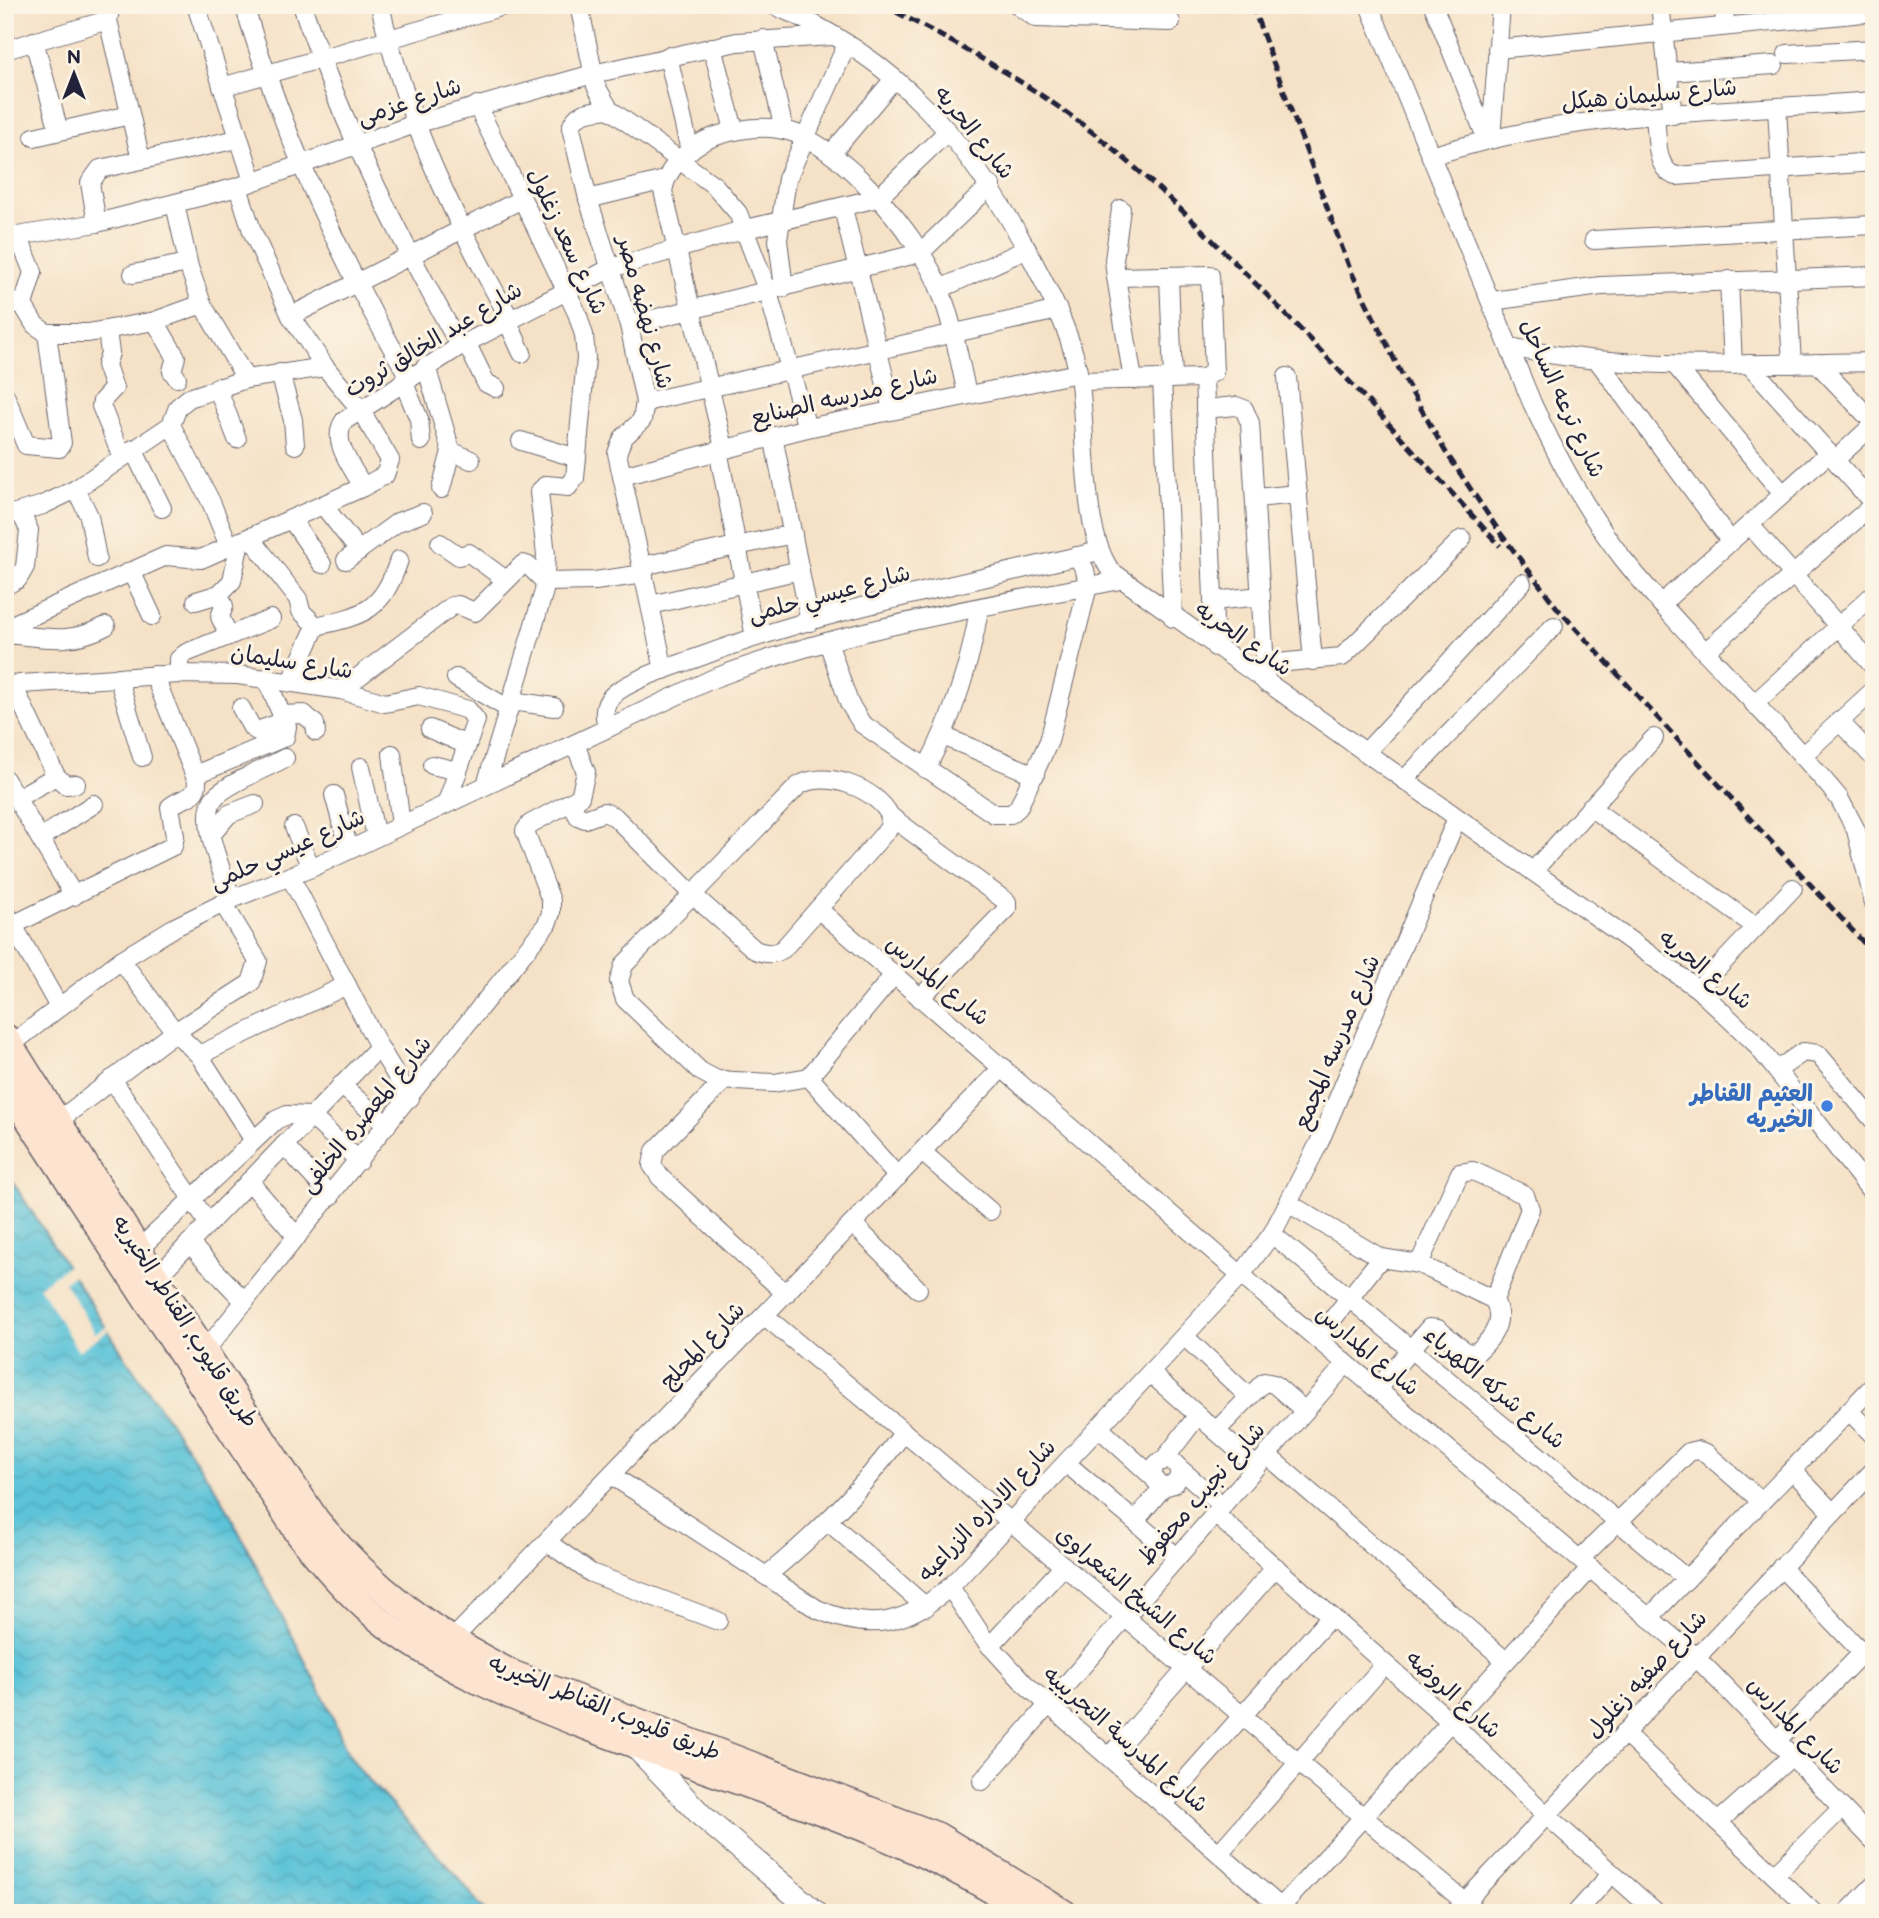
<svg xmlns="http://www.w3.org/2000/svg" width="1879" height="1918" viewBox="0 0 1879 1918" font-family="'Balsamiq Sans','Playpen Sans Arabic',sans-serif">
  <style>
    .water { fill: url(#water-waves); stroke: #3e728a; stroke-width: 2 }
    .pier { fill: #f5e1c6 }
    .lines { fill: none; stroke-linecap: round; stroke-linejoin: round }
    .minor-casing { stroke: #6c656c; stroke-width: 20 }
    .tertiary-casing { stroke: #6c656c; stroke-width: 25 }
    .secondary-casing { stroke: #6c656c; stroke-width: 29 }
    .minor { stroke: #fff; stroke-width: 18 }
    .tertiary { stroke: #fff; stroke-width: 23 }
    .secondary { stroke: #fde4d1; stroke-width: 26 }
    .rail { stroke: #22223b; stroke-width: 5; stroke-dasharray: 10 5; stroke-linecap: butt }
    .shop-dot { fill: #3f7fe0; stroke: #fcf5e5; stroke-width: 2.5 }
    .labels { text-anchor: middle; stroke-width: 6; stroke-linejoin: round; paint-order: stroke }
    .street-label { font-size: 23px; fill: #22223b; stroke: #fcf5e5 }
    .shop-label { font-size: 23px; font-weight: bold; fill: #366cbe; stroke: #fcf5e5; text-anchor: end }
  </style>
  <defs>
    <pattern id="water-waves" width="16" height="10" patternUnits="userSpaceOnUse" patternTransform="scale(1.75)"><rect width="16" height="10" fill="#5bc3d8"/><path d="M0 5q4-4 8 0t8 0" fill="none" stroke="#4fa7ba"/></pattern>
  </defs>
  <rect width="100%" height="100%" fill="#fcf5e5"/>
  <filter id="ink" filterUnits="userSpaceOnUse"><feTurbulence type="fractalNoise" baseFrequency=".0143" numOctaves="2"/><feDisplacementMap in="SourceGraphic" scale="14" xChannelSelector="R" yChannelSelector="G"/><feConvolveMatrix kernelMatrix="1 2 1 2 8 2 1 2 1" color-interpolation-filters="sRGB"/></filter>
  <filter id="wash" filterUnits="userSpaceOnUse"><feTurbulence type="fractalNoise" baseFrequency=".00686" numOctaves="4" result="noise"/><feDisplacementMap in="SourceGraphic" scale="28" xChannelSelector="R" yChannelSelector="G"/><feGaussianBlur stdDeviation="1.57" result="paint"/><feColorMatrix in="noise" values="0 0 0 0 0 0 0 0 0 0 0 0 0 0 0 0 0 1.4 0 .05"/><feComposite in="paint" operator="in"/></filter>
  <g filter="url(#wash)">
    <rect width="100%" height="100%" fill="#f5e1c6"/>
    <polygon class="water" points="5,1170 125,1357 221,1497 328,1706 347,1752 363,1774 458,1877 486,1913 5,1913"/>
    <polygon class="pier" points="69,1265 75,1274 64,1282 95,1333 107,1327 109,1330 78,1351 39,1286"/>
  </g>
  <g filter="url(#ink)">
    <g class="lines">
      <defs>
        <g id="minor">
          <polyline points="111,5 108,20 141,160"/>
          <polyline points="196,5 253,181"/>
          <path d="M244 5C284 137 339 259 409 377"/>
          <path d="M302 5C342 125 398 236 460 346"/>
          <path d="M380 5C405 117 454 219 510 319"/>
          <polyline points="579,5 596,86 609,109 715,186 738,213 768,292 807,428"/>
          <path d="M773 5C898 57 971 144 1033 261 1053 299 1075 341 1080 384 1087 437 1081 530 1111 571L1698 989 1755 1043 1874 1195"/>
          <polyline points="1017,5 1036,18 1171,22"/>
          <path d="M1369 5 1532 403C1558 458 1586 512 1624 560 1691 643 1771 715 1839 798L1856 830 1874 903"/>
          <polyline points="1433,5 1487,140"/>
          <polyline points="1660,5 1673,115"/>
          <polyline points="1724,5 1725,26"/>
          <polyline points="763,39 784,130"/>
          <polyline points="34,41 59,131"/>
          <polyline points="712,47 734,130"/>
          <polyline points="1497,49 1874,12"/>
          <polyline points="5,50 108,20"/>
          <polyline points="1787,54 1874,49"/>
          <polyline points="668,56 690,151"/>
          <polyline points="1668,72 1774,65"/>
          <polyline points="222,87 507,5"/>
          <polyline points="477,105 577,313 584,335 586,358 575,478 568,487 546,485 539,492 546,555 544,591 486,785"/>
          <polyline points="1777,108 1792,364"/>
          <path d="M609 109C593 111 576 110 571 128L588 199 629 325 645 402 642 420 623 438 617 453 664 670"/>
          <path d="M1655 117C1658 136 1654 169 1676 176L1874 162"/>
          <polyline points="34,137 130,115"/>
          <polyline points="1491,139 1501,5"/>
          <polyline points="831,154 894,79"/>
          <path d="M1431 156C1573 110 1726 112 1874 101"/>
          <polyline points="238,187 252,231 291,316 325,367 360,409 390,460 385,475 363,487"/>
          <polyline points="588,199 665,180"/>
          <polyline points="175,204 189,267 202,304 246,379"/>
          <polyline points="843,208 892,409"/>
          <polyline points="1121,209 1114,260 1116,277 1133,380"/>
          <polyline points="97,223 90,183 100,169 238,139"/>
          <polyline points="5,238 97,223 238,187 415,124 593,74 737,42 832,36"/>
          <polyline points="19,238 33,272 23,305"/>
          <polyline points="1594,240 1874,225"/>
          <polyline points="133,274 188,263"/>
          <polyline points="1169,276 1173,379"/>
          <polyline points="1729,280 1733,365"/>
          <polyline points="784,288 778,240 787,179 847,44"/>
          <polyline points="940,289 1027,249"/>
          <polyline points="5,300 23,305 35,325 47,333 88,333 155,321 202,304"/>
          <polyline points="1492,301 1601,286 1874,276"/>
          <polyline points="291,316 522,199"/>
          <polyline points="507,320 522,353"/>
          <polyline points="155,321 176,357 172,371 177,378"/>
          <polyline points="629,325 920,253 991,185"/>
          <polyline points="107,331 110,353 106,365 114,388 102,401 101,406 122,457"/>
          <polyline points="466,342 486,383 496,388"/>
          <path d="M1510 347C1630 372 1752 364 1874 362"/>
          <polyline points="1598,361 1731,542"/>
          <polyline points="1817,363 1874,423"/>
          <polyline points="1675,365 1783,494"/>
          <polyline points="426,366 451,451 441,489"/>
          <polyline points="280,373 293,420 295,445"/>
          <polyline points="1287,377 1313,661"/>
          <polyline points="1204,378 1215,647"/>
          <polyline points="1162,379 1173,618"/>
          <polyline points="403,381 419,419 421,441"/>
          <polyline points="1080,381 1204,378 1214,372 1210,275 1116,277"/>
          <polyline points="217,387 237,439"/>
          <polyline points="5,395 26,445 59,448 62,443 47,333"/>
          <polyline points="645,402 1058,310"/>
          <polyline points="1205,409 1236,406 1244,409 1250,423 1266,683"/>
          <polyline points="171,425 211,502 229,546"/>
          <polyline points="773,436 810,622"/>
          <polyline points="521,441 577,458"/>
          <path d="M724 448 663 191C667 166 692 144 716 136 738 129 761 125 784 130 840 142 921 238 940 290 953 323 959 359 967 394"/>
          <polyline points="133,449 162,508"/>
          <polyline points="718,450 755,637"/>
          <polyline points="451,451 471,460"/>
          <polyline points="1835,460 1874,424"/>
          <polyline points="622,476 807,428 1078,373"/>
          <polyline points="76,489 89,516 97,558"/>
          <polyline points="1255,498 1298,494"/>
          <polyline points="323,505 359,551"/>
          <polyline points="5,516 43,505 76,489 171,425 178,407 189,398 246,379 325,367"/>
          <polyline points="291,519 322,564"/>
          <polyline points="1750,525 1874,667"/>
          <polyline points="250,537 298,599 301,611 316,626 291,681"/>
          <polyline points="440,543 459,556 469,553 506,580"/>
          <polyline points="346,560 398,522 423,513"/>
          <polyline points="642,566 793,534"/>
          <polyline points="131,571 152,616"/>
          <polyline points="5,586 18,579 25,567 29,530 21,513"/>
          <polyline points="196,601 219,594"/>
          <polyline points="1213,601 1261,596"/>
          <polyline points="1661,604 1829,453"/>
          <polyline points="651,605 800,570"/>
          <path d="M316 626C365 615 382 611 399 560"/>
          <path d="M5 628 166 556 201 559 363 487C353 467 330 442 344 421L460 346 611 268 746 229 878 198 948 131"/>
          <path d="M5 634C45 637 69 645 106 626"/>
          <polyline points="229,636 220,617 224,606 219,594 232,581 240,541"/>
          <polyline points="828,642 849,703 862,724 994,814 1011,814 1018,808 1049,741 1088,586 1085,570 1077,556"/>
          <polyline points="1705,652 1874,504 1749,364"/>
          <polyline points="1265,664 1342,657 1462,539"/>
          <polyline points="179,674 179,659 186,653 271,619"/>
          <polyline points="118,677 142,757"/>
          <polyline points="456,678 509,709"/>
          <polyline points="5,685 179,674 238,675 341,690 385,703 419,696 468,710 476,720 447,802"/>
          <polyline points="13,685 56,776 66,785 76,784"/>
          <polyline points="341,690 452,606 458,605 475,612 523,564 529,566 545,582 595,581 644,574"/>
          <polyline points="512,701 554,707"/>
          <polyline points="1754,704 1874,594"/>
          <polyline points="241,708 252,728 257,731 285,721"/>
          <polyline points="283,715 304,714 315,724 316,732"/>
          <polyline points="1839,721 1874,758"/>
          <path d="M608 728C602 713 604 701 618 691 642 675 675 666 702 656 830 608 967 583 1099 551"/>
          <polyline points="430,729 467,745"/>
          <polyline points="943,736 1035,775"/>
          <polyline points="1365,753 1522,583"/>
          <polyline points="392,754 401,825"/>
          <polyline points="1802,756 1874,690"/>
          <polyline points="432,765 458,771"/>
          <polyline points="361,767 376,837"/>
          <path d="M926 769C953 717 970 667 979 609"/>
          <polyline points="195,775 285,737 287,727 266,678"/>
          <polyline points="5,779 74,896"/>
          <polyline points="1404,780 1554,626"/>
          <polyline points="334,795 349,850"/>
          <polyline points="17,798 56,776"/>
          <path d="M571 803 578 816 585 819 604 812 615 817 694 896 755 950C766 954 773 955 783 949L889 828 890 816C877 788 824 769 798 786L624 965 619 981 625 999 700 1071 717 1080 774 1083 809 1077 893 976"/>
          <polyline points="1590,807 1756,927"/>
          <polyline points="890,816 1007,902 1007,909 920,998"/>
          <polyline points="294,827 311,868"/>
          <polyline points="211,835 229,814 255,804"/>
          <polyline points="40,838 94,804"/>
          <polyline points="1533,871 1654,738"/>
          <polyline points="290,876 379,1047 410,1098"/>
          <path d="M232 899C224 876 195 814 217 795 235 780 263 770 285 758"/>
          <polyline points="818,909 1241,1275 1696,1657 1874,1841"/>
          <polyline points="5,911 59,1007"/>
          <path d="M13 925 173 846 175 836 170 807C181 797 198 799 197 781L154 675"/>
          <polyline points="121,960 175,1032 199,1055 253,1139"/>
          <polyline points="1698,989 1793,888"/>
          <path d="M5 1049 121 960 175 927 232 899 311 868 712 679C841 629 983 607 1120 580"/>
          <polyline points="199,1055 347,985"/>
          <polyline points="1777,1070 1803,1052 1818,1054 1874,1121"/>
          <polyline points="809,1077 898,1177"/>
          <polyline points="112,1079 208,1223"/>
          <polyline points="725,1080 655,1151 652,1165 660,1177 786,1294"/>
          <polyline points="341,1085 387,1125"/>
          <polyline points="58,1121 175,1032 251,983 258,961 223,903"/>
          <polyline points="284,1145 331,1196"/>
          <polyline points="922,1152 990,1211"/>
          <polyline points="249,1181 297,1237"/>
          <path d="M1288 1203 1381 1258 1419 1264 1494 1300C1505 1321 1493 1338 1477 1352L1467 1353 1438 1329 1429 1328 1377 1389"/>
          <polyline points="853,1224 918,1289"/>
          <polyline points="1272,1234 1687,1579"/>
          <polyline points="189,1243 245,1302"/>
          <polyline points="139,1249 276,1120 287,1115 311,1116 359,1161"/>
          <polyline points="1419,1264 1460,1173 1473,1171 1525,1195 1530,1209 1494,1300"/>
          <polyline points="156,1278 379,1047"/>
          <polyline points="765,1316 1478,1913"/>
          <polyline points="1184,1336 1248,1396"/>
          <polyline points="1317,1339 1381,1258"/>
          <polyline points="204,1352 547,924 551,913 551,901 525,831 530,824 580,797 586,772 575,744"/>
          <polyline points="1150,1373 1257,1467"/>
          <polyline points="1849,1411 1874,1436"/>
          <polyline points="1099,1428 1153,1477"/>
          <polyline points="1216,1431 1264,1382 1274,1384 1305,1411"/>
          <polyline points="1267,1455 1506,1661"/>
          <circle cx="1166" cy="1473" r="13"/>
          <polyline points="1163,1461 1198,1415"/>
          <polyline points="1066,1463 1177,1557"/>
          <polyline points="1177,1466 1223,1506"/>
          <polyline points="1792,1470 1833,1513"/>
          <path d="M611 1475 817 1609C871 1633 906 1624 950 1587L1241 1275 1272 1234 1319 1143 1457 818"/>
          <polyline points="1215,1514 1451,1722 1546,1815 1657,1913"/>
          <polyline points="1135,1521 1164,1486"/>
          <polyline points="829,1522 926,1607"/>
          <polyline points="547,1542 591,1573 718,1621"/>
          <polyline points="1580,1559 1689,1452 1697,1450 1706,1453 1761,1501"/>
          <polyline points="1781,1567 1874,1665"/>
          <path d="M766 1576C819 1533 864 1487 904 1432"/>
          <polyline points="950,1587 984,1639 1025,1684 1287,1913"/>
          <polyline points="1649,1618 1874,1385"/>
          <polyline points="990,1646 1064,1566"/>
          <polyline points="445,1647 1003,1067"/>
          <polyline points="1624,1733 1814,1913"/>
          <polyline points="1777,1740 1874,1641"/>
          <polyline points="1109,1757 1276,1567"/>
          <polyline points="982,1781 1346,1364"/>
          <polyline points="1163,1805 1331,1616"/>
          <polyline points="1718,1822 1792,1756"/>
          <polyline points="1219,1853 1385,1664"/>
          <polyline points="1774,1875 1842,1808"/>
          <polyline points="1281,1907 1591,1568"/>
          <polyline points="1454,1913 1874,1470"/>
          <polyline points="1576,1913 1612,1873"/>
          <polyline points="1847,1913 1874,1885"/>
        </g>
        <polyline id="tertiary" points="634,1745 702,1816 816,1913"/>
        <g id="secondary">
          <path d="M5 1037 156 1278 316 1520C372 1588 434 1634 513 1674L938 1836 1064 1913"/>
          <path d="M5 1083 299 1534C322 1563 346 1592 375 1616 437 1667 511 1697 585 1726 734 1784 894 1824 1029 1913"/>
        </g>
      </defs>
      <use href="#minor" class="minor-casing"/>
      <use href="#tertiary" class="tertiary-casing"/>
      <use href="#secondary" class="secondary-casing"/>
      <use href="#minor" class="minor"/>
      <use href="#tertiary" class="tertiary"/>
      <use href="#secondary" class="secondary"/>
      <g class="rail">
        <path d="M883 5C938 34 993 63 1044 97 1123 150 1192 219 1258 286 1341 370 1420 458 1500 546"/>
        <polyline points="1252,5 1350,269 1402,375 1445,451 1501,534 1558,609 1874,954"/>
      </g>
    </g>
  </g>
  <circle class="shop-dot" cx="1827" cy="1106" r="7"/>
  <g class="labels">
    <g class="street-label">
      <text transform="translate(1649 94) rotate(-5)" y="8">شارع سليمان هيكل</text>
      <text transform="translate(409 101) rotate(-18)" y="8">شارع عزمى</text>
      <text transform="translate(975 132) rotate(51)" y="8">شارع الحريه</text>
      <text transform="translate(568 241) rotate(65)" y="8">شارع سعد زغلول</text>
      <text transform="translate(646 312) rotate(75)" y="8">شارع نهضه مصر</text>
      <text transform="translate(433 339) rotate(-31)" y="8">شارع عبد الخالق ثروت</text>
      <text transform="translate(844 396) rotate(-13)" y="8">شارع مدرسه الصنايع</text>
      <text transform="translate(1563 398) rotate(65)" y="8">شارع ترعه الساحل</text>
      <text transform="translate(829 593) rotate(-15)" y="8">شارع عيسي حلمى</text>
      <text transform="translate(1244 638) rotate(35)" y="8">شارع الحريه</text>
      <text transform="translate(292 661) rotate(9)" y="8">شارع سليمان</text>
      <text transform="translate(287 849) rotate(-24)" y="8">شارع عيسي حلمى</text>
      <text transform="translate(1706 969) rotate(39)" y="8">شارع الحريه</text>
      <text transform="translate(938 980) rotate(40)" y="8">شارع المدارس</text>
      <text transform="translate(1336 1042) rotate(-67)" y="8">شارع مدرسه المجمع</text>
      <text transform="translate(365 1114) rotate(-51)" y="8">شارع المعصره الخلفى</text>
      <text transform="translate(186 1321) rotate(57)" y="8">طريق قليوب, القناطر الخيريه</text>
      <text transform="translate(702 1345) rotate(-46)" y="8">شارع المحلج</text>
      <text transform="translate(1368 1350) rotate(40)" y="8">شارع المدارس</text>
      <text transform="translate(1495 1387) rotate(40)" y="8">شارع شركه الكهرباء</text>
      <text transform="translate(1201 1493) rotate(-49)" y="8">شارع نجيب محفوظ</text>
      <text transform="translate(986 1510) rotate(-46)" y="8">شارع الاداره الزراعيه</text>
      <text transform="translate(1137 1595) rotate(40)" y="8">شارع الشيخ الشعراوى</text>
      <text transform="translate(1646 1674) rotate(-47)" y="8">شارع صفيه زغلول</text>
      <text transform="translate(1454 1694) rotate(42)" y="8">شارع الروضه</text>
      <text transform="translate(605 1707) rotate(22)" y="8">طريق قليوب, القناطر الخيريه</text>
      <text transform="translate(1796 1725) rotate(46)" y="8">شارع المدارس</text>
      <text transform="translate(1126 1739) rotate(41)" y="8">شارع المدرسة التجريبيه</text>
    </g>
    <g class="shop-label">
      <text x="1813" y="1101">العثيم القناطر<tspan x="1813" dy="26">الخيريه</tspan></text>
    </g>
  </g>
  <rect width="1879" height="1918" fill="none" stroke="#fcf5e5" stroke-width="28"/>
  <g transform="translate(74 74)" stroke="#fcf5e5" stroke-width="5" paint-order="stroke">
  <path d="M0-5L12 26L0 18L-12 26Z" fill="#22223b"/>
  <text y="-10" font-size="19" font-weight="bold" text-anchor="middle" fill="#22223b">N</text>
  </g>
</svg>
